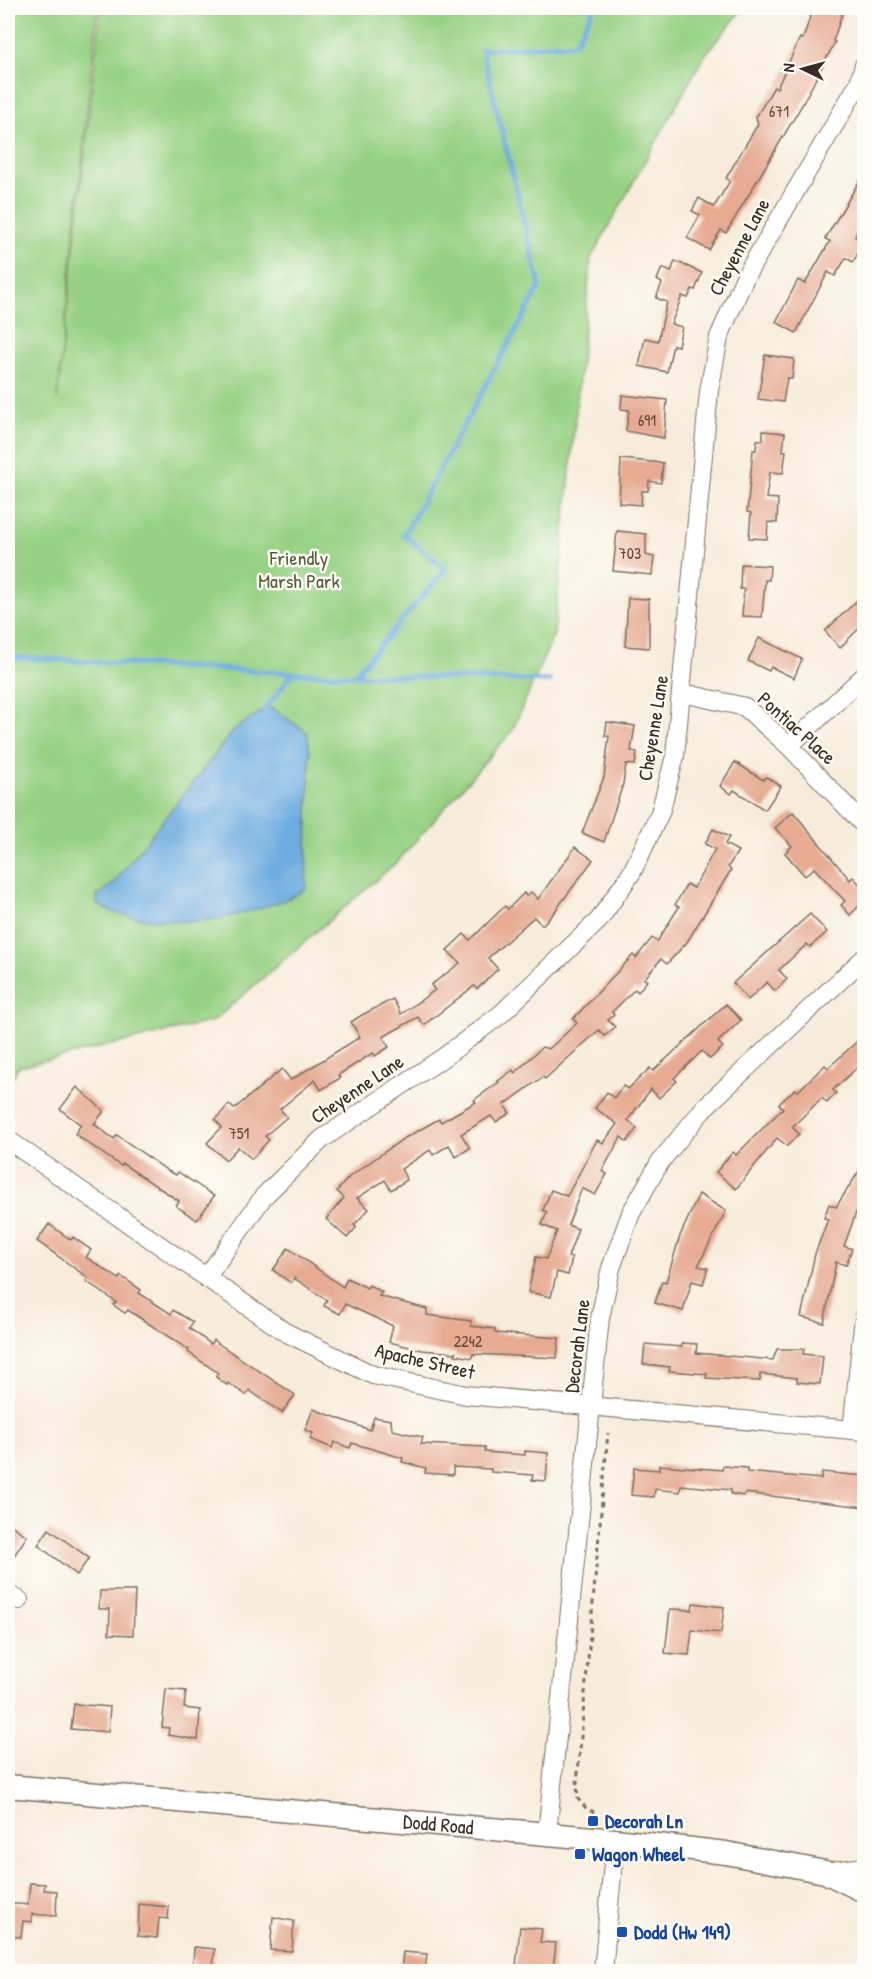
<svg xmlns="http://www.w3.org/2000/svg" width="872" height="1979" viewBox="0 0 872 1979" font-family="'Patrick Hand',sans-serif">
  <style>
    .green { fill: #98d184; stroke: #6a7e51; stroke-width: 1.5 }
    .water { fill: #6eace0; stroke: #546b7f; stroke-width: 1.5 }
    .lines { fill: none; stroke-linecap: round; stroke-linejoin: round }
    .stream { stroke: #6eace0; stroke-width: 5 }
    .building { fill: #e7ab93 }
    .minor-casing { stroke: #7d6e60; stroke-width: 20 }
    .major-casing { stroke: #7d6e60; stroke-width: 25 }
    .path { stroke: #7d6e60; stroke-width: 3; stroke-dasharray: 4.5 4.5; stroke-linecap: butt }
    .minor { stroke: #fff; stroke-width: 18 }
    .major { stroke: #fff; stroke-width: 22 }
    .transit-dot { fill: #1a4fb4; stroke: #fdfcf7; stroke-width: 2 }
    .labels { text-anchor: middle; stroke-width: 5; stroke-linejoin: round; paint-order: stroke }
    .number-label { font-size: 16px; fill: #664a3b }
    .street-label { font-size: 20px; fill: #3b2a1e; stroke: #fdfcf7 }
    .park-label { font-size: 20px; fill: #575c3d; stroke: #fdfcf7 }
    .transit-label { font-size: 20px; font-weight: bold; fill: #164399; stroke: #fdfcf7; text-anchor: start }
  </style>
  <rect width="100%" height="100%" fill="#fdfcf7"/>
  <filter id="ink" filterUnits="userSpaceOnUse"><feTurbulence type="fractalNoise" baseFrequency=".0167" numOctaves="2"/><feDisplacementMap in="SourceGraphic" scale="12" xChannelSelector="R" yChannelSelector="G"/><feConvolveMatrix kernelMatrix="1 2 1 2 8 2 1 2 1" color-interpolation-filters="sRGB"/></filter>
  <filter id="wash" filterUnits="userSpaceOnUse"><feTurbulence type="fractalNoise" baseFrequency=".008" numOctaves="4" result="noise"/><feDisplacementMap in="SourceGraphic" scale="24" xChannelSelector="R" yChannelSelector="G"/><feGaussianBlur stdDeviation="1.35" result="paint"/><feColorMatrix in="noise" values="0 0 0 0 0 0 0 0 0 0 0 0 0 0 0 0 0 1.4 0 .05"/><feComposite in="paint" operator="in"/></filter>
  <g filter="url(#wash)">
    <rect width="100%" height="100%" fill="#f7ecdb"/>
    <polygon class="green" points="8,8 98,8 57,400 101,8 744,8 704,56 591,258 554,634 512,731 397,862 213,1021 18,1067 8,1087"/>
    <path class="water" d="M265 709H273L307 732 310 753 306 888C290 903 218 921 196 921 170 922 116 919 97 904V896L113 884 234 730Z"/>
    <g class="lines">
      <g class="stream">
        <polyline points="8,657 293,673 550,681"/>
        <polyline points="356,673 446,569 404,535 540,286 482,50 575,43 594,8"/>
        <polyline points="264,710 293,673"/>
      </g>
    </g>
    <g id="blocks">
      <g class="building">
        <polygon points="813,8 844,8 833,41 835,42 802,105 726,233 721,230 709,250 687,238 700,215 692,211 699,198 714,207 730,181 726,178 758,124 756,117 774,87 777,88 800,38 803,39"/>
        <polygon points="864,173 864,213 855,237 864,242 853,262 846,258 835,276 828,272 796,333 776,322 798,280 805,284 830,241 825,239"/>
        <polygon points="675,261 702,273 695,290 692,289 688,298 682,296 671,324 682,327 678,346 673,345 667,372 639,366 645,338 658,341 667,302 656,298 662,283 657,280 662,268 671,272"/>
        <polygon points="765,355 794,359 792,379 787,378 783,402 758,399"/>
        <polygon points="622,395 667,400 664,438 626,431 629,410 621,409"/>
        <polygon points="763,431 785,433 783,451 786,451 783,473 770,472 766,498 778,499 777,523 768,522 767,539 749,538 751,513 747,512 753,450 756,450 757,440 763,440"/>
        <polygon points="621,459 663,463 661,483 649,481 648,491 642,491 641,505 619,503"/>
        <polygon points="617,531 646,534 646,555 654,557 652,575 613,571"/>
        <polygon points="741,564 770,566 769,580 765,580 762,617 742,616 744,589 740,589"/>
        <polygon points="864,594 864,623 840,648 825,631"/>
        <polygon points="628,598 649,599 649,648 625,646"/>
        <polygon points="759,638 802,659 794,678 771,667 769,671 748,661"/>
        <polygon points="607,722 635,726 631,751 637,752 635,765 626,764 623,784 604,842 582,833 604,777 609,736 605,736"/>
        <polygon points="735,762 763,780 766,777 781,786 765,810 734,790 731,794 720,786"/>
        <polygon points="793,812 850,880 853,877 864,889 864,901 850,915 841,905 845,901 814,868 805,876 785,853 792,846 775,828"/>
        <polygon points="713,829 729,837 725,844 738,851 728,867 731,870 687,942 667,964 661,959 644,979 647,981 638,992 635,989 612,1012 614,1015 608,1020 615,1027 605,1036 599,1030 545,1079 543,1077 504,1105 510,1113 496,1122 491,1116 461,1134 470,1148 456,1157 449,1145 433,1155 430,1150 401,1169 407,1180 391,1190 385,1180 357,1198 369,1209 354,1225 356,1228 347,1238 326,1219 344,1198 337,1191 349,1177 403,1139 439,1119 441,1122 476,1102 474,1100 499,1082 498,1081 513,1070 515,1073 542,1047 549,1049 577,1023 573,1019 633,955 636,958 652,938 657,942 679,907 675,905 687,884 694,888 715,849 705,844"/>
        <polygon points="575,847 593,860 552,915 542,925 534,917 488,958 498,969 477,989 474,986 424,1025 418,1017 383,1037 389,1047 375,1056 373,1053 338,1075 340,1078 321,1090 315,1080 280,1109 287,1117 265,1136 269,1140 252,1159 238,1147 226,1160 207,1143 222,1127 215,1120 229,1104 234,1109 282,1069 291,1080 360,1037 351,1022 362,1015 393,999 401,1014 435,990 431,985 460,963 447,950 464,934 470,940 505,906 508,909 524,893 526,896 531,892 538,899"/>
        <polygon points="810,914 827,932 810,947 807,944 779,970 787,979 775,991 767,982 748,1000 733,983"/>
        <polygon points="726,1004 741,1020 718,1042 723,1047 710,1059 702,1051 674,1078 677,1081 659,1098 651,1089 628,1120 637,1128 627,1142 621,1137 602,1171 607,1174 595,1195 582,1188 568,1225 578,1229 568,1257 572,1258 568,1275 557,1272 551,1297 528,1292 536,1257 546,1259 557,1231 542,1225 547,1212 543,1210 551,1190 567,1196 597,1140 603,1143 617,1124 595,1108 607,1092 614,1098 623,1086 628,1089 650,1068 653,1071"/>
        <polygon points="864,1035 864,1061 833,1090 836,1093 827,1103 822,1098 792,1127 799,1134 787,1146 777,1138 736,1189 716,1172 733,1152 736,1155 783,1108 779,1104 795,1089 798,1091 825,1065 828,1068"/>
        <polygon points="77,1087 104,1111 94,1124 114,1139 117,1135 168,1171 176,1175 178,1172 214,1196 197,1220 176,1206 179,1201 123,1164 121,1166 75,1134 81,1125 60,1109"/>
        <polygon points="864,1163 864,1202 861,1199 844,1246 852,1249 846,1265 836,1262 824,1323 801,1317 815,1254 828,1219 824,1218 829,1204 836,1207"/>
        <polygon points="699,1194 726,1211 698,1266 708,1268 703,1284 692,1281 683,1311 655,1303 662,1281 666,1282 680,1236"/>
        <polygon points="49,1224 71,1240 73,1237 91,1250 86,1257 119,1279 121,1276 141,1290 139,1293 171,1314 173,1310 193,1322 189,1328 211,1344 213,1340 295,1395 282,1413 249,1390 246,1395 228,1383 227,1385 216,1377 218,1373 188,1352 189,1350 128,1310 125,1313 113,1305 116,1302 86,1281 88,1278 37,1241"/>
        <polygon points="288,1248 343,1287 347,1278 367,1288 369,1285 382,1292 379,1296 427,1309 427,1315 471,1321 471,1326 495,1329 495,1333 559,1338 557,1358 473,1354 472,1358 455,1355 456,1353 422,1350 389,1342 393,1326 345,1304 340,1314 324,1306 327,1300 294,1278 291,1283 273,1270"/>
        <polygon points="682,1343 697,1344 696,1353 773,1360 777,1349 804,1349 803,1354 823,1356 820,1384 797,1382 797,1378 760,1374 760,1381 706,1378 707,1374 669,1371 670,1367 643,1364 645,1344 682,1347"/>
        <polygon points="313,1409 370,1430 374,1417 391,1420 392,1430 423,1437 421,1444 485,1447 485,1452 525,1455 525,1451 548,1453 546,1481 532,1480 533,1475 491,1472 491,1469 453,1467 453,1475 425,1473 426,1468 402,1462 403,1458 352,1443 350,1448 334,1442 332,1448 310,1439 313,1433 305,1430"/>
        <polygon points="659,1465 722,1470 723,1466 747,1468 747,1472 821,1479 822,1472 864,1476 864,1507 745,1493 744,1496 731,1494 731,1490 681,1485 680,1492 655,1489 654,1497 631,1495 634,1468 659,1470"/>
        <polygon points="8,1523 27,1536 8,1565"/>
        <polygon points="49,1529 89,1558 77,1575 38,1545"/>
        <polygon points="100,1591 135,1591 133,1635 109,1634 110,1609 99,1609"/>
        <polygon points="693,1603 724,1607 721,1633 692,1630 689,1655 665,1653 670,1609 692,1610"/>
        <polygon points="166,1689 186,1691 184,1708 200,1710 198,1740 168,1735 169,1728 162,1727"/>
        <polygon points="74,1704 110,1707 108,1732 71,1729"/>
        <polygon points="30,1883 45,1884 44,1890 57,1891 56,1916 32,1914 32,1922 23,1921 21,1937 8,1936 8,1903 28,1905"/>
        <polygon points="139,1904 169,1907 168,1919 159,1918 157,1938 138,1936"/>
        <polygon points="273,1917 294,1921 292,1951 270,1950"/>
        <polygon points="520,1927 542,1929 540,1942 556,1943 553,1970 516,1966"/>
        <polygon points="194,1947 215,1949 213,1967 193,1965"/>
        <polygon points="403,1952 427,1954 425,1971 401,1971"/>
      </g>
    </g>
  </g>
  <g filter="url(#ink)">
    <use href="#blocks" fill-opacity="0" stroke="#7d6e60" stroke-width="1.5"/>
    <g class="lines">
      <defs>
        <g id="minor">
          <polyline points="683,693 745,707 789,746 864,825"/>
          <polyline points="789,746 864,676"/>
          <polyline points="8,1140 285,1332 373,1375 466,1395 864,1431"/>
          <polyline points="206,1278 264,1196 322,1139 444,1057 501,1014 599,920 632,872 660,813 675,756 709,391 719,337 745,277 859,83 864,65"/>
          <polyline points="852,1430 864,1317"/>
          <polyline points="8,1595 19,1600"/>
          <polyline points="547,1834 600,1318 611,1268 631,1213 660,1162 705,1107 864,958"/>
          <polyline points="825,1872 864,1867"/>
          <polyline points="603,1972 615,1840"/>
        </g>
        <g id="major">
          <path id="s1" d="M8 1786 615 1840 726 1853 825 1872 864 1891"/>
        </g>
      </defs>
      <use href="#minor" class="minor-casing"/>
      <use href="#major" class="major-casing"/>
      <polyline class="path" points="596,1820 596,1813 586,1808 578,1799 577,1783 608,1433"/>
      <use href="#minor" class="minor"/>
      <use href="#major" class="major"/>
    </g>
  </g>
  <g class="transit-dot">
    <rect x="587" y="1815" width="12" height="12" rx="3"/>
    <rect x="574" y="1848" width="12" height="12" rx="3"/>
    <rect x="616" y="1926" width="12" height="12" rx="3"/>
  </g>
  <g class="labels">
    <g class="number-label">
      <text x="779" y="117">671</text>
      <text x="647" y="426">691</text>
      <text x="630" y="559">703</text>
      <text x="239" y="1139">751</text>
      <text x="468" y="1347">2242</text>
    </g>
    <g class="street-label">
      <text transform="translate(739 247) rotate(-62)" y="7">Cheyenne Lane</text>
      <text transform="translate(653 728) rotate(-81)" y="7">Cheyenne Lane</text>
      <text transform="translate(797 728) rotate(42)" y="7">Pontiac Place</text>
      <text transform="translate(357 1089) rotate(-34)" y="7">Cheyenne Lane</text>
      <text transform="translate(577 1346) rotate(-83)" y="7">Decorah Lane</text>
      <text transform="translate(425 1361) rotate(13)" y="7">Apache Street</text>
      <text dy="7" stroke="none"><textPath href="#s1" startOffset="432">Dodd Road</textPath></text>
    </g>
    <g class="park-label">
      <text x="299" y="565">Friendly<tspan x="299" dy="23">Marsh Park</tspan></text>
    </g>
    <g class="transit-label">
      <text x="605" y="1828">Decorah Ln</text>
      <text x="592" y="1861">Wagon Wheel</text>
      <text x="634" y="1939">Dodd (Hw 149)</text>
    </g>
  </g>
  <rect width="872" height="1979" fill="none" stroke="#fdfcf7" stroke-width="30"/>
  <g transform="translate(803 69) rotate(275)" stroke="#fdfcf7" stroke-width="4.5" paint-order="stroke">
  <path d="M0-4.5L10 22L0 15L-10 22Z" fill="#3b2a1e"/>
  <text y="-9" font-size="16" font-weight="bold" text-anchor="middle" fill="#3b2a1e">N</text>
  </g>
</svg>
